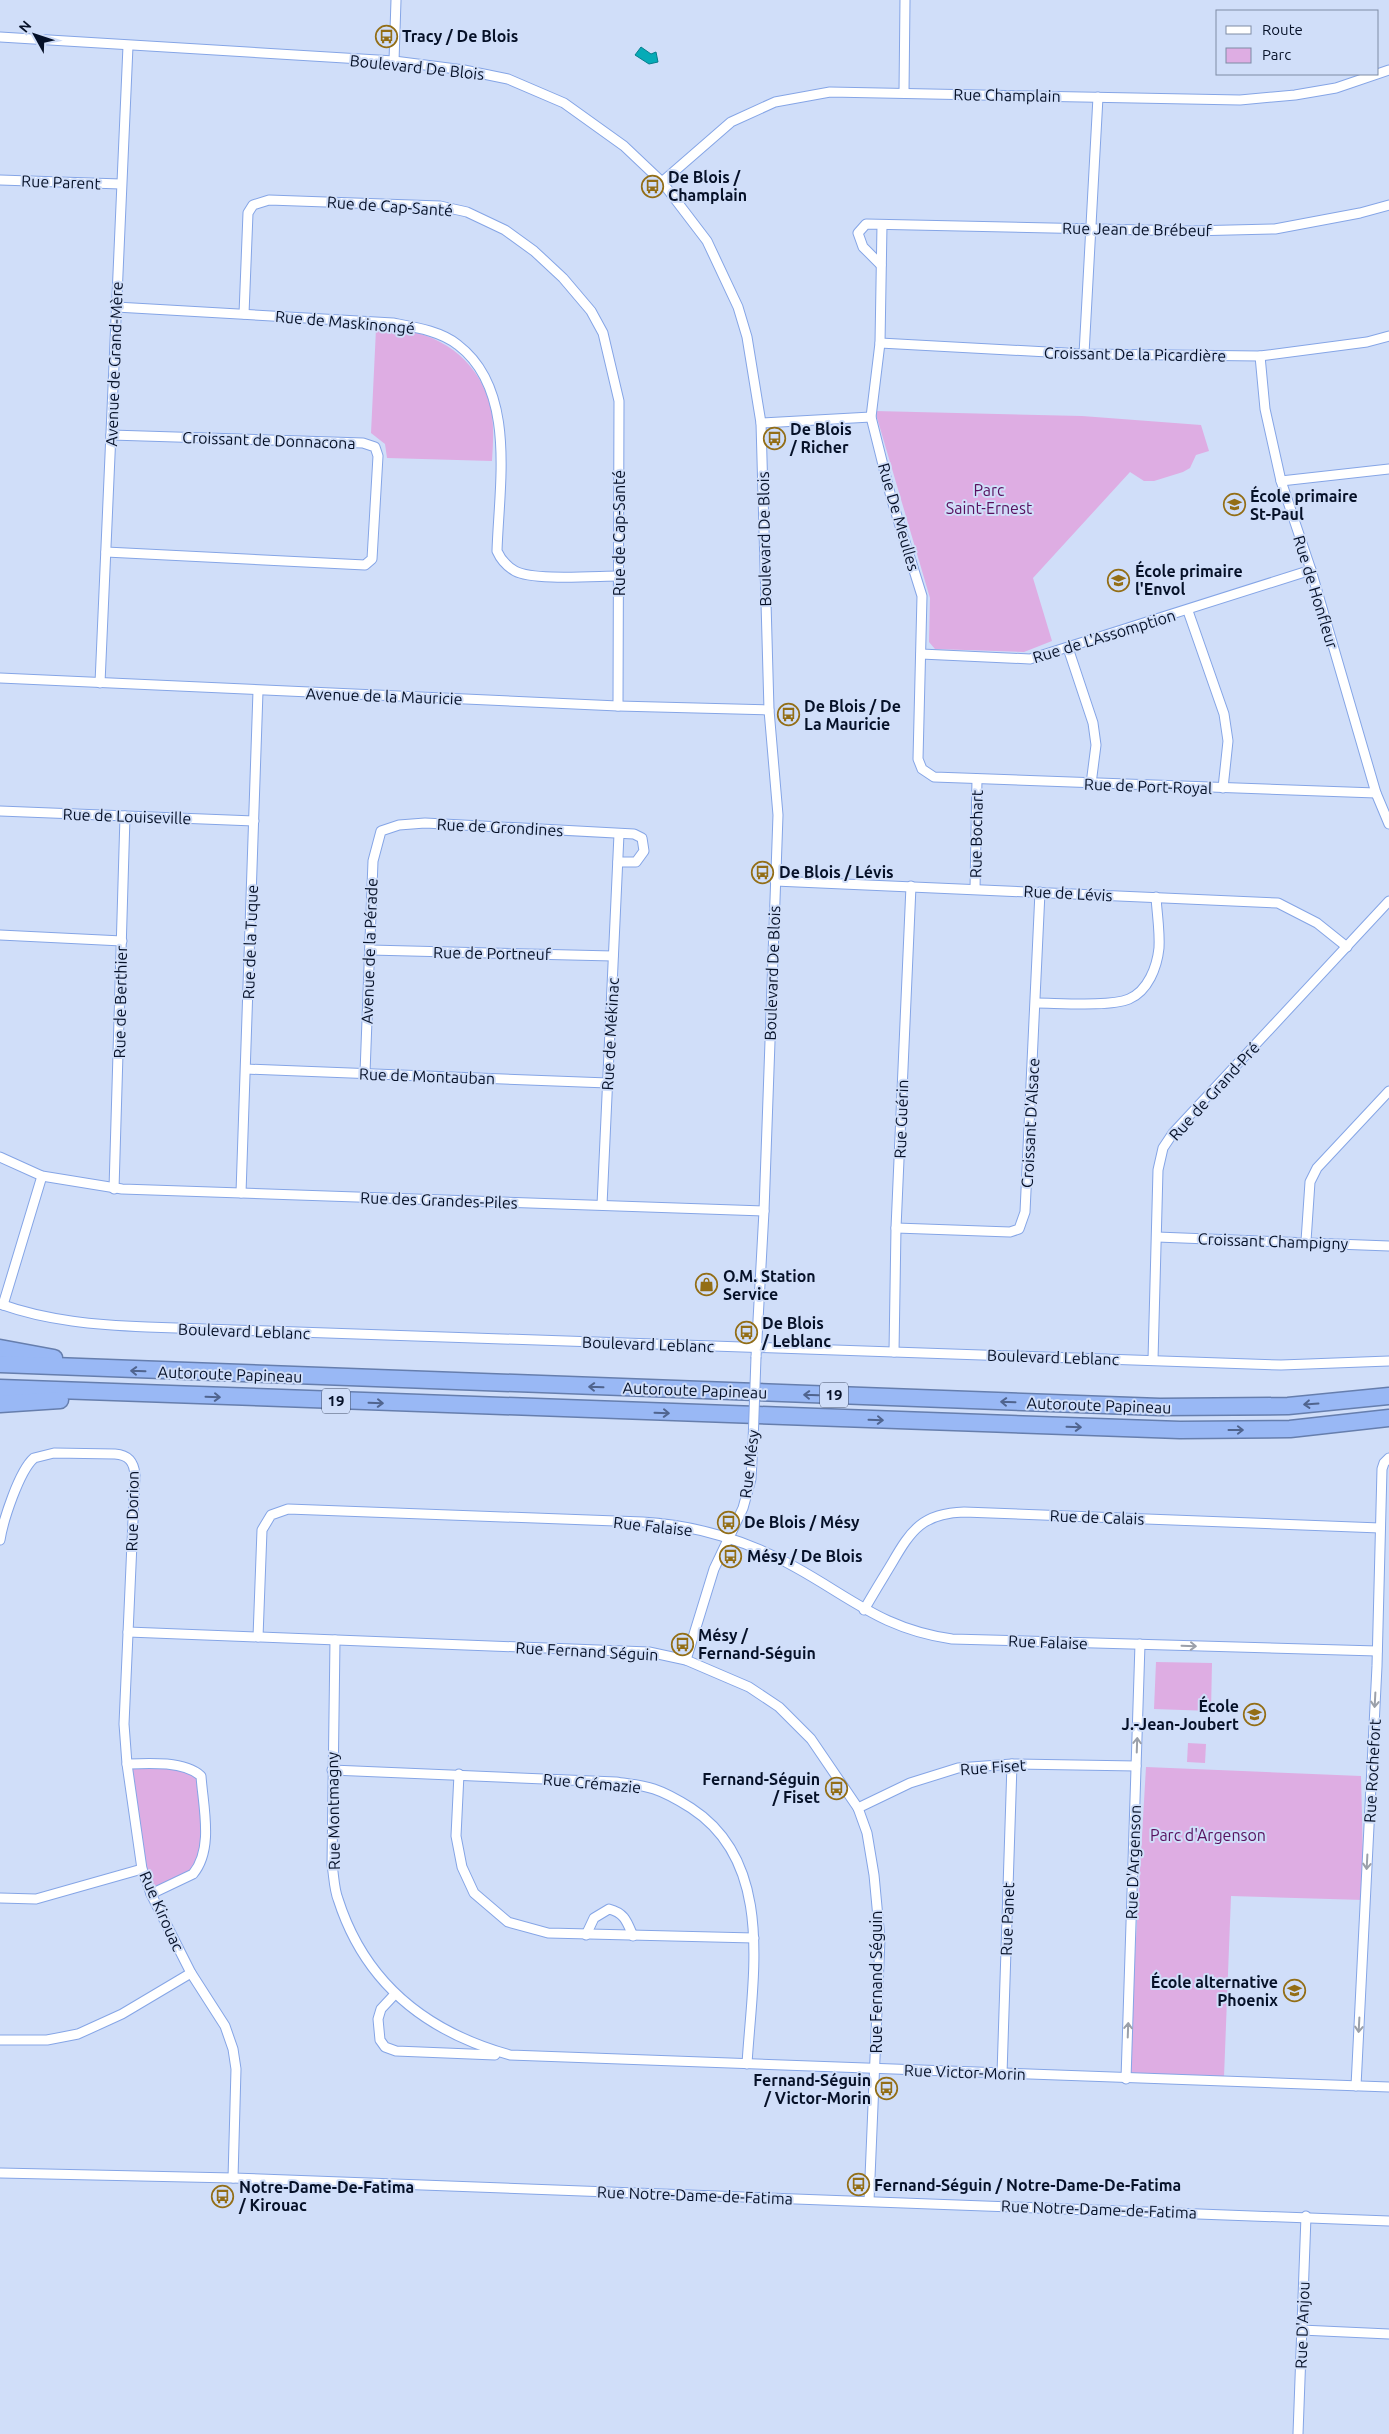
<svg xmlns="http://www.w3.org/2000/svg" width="1389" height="2434" viewBox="0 0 1389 2434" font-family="Ubuntu,sans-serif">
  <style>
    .green { fill: #deade3 }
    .water { fill: #06abb7; stroke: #067d8c }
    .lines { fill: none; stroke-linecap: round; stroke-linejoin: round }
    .street-casing { stroke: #85a5e6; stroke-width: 11 }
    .highway-casing { stroke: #667ead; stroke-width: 19 }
    .street { stroke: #fff; stroke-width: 9 }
    .highway { stroke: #99b8f5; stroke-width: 16 }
    .street-bridge-casing { stroke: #85a5e6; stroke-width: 11; stroke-linecap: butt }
    .street-bridge { stroke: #fff; stroke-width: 9 }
    .oneway { stroke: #50648e }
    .oneway2 { stroke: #9ba0a9 }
    .labels { text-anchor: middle; stroke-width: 4; stroke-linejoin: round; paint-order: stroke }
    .shield { fill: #d0def9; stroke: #434e67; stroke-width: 1 }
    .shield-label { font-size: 15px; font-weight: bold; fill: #061128 }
    .poi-label { font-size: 16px; font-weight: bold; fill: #061128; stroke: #d0def9; text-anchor: start }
    .street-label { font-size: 16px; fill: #061128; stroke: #d0def9 }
    .park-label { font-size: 16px; fill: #57105e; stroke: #d0def9 }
  </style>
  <rect width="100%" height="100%" fill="#d0def9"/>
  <g class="green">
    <path d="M376 329C388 330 400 330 411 332 452 339 486 372 492 415 494 430 493 446 492 461L387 458 385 444 371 433Z"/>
    <polygon points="875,411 1082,416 1201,425 1209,451 1196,455 1190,468 1183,472 1154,481 1144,481 1130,472 1033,578 1052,641 1024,652 935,649 929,642 930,598"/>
    <polygon points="1156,1662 1212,1663 1211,1711 1154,1709"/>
    <polygon points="1188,1743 1206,1744 1205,1763 1187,1762"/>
    <polygon points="127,1764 193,1769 201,1776 205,1847 197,1869 151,1894 143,1873"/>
    <polygon points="1146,1767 1361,1776 1364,1900 1231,1896 1224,2077 1128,2077"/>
  </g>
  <polygon class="water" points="641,47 651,54 656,52 658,62 649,64 635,55"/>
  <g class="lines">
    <defs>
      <g id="street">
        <polyline points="0,37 394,61 464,70 508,79 564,103 624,146 662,182 707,241 738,307 747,337 761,423 769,710 778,815 764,1211 756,1357"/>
        <polyline points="394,61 396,0"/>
        <polyline points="904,92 905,0"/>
        <polyline points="0,180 121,184"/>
        <polyline points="662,182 731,122 775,102 830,92 1240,100 1295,95 1336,88 1389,70"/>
        <polyline points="882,225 880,343 871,417 891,497 922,596 918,759 922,769 934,777 1376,793"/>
        <polyline points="881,265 863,247 858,233 866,224 1190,231 1275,229 1360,213 1389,205"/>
        <path d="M116 307 393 323C414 327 441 331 458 345 517 390 499 485 497 551 501 560 506 566 515 571 533 581 596 576 620 576"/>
        <polyline points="244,314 248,213 253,205 269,200 440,206 467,212 505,230 534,251 563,278 591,311 603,333 619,401 618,706"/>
        <polyline points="880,343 1084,354 1260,356 1367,342 1389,336"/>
        <polyline points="1084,354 1098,97"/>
        <polyline points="1260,356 1265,409 1281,481 1311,570 1376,793 1389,824"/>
        <polyline points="761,423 871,417"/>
        <polyline points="1281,481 1389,469"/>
        <polyline points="106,552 365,565 372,559 378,456 375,447 363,443 111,435"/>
        <polyline points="1188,611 1224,714 1228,741 1223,788"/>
        <polyline points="1068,648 1093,723 1096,745 1091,784"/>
        <polyline points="921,654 1030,659 1311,570"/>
        <polyline points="0,678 618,706 769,710"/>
        <polyline points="100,683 128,46"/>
        <polyline points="0,811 254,821"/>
        <polyline points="775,881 1278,903 1317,923 1347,947"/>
        <polyline points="975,889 977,779"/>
        <polyline points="0,935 122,941"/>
        <polyline points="370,950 613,956"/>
        <path d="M1036 1003C1058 1003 1110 1007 1129 999 1148 991 1157 967 1159 948 1160 931 1157 914 1156 897"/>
        <polyline points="246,1069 608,1083"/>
        <polyline points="365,1073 373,861 381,831 399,825 425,823 634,834 642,838 644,851 636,862 618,862"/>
        <polyline points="0,1157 42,1176 122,1189 764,1211"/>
        <polyline points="114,1189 125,816"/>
        <polyline points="241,1193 258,691"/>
        <polyline points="602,1205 619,834"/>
        <polyline points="896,1228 1010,1232 1019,1229 1025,1212 1040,892"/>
        <polyline points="1157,1237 1389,1246"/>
        <polyline points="1306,1241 1310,1182 1317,1168 1389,1091"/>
        <path d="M0 1304C47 1321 97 1325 147 1327L1281 1365 1389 1361"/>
        <polyline points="3,1305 42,1176"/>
        <polyline points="894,1352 896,1228 911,886"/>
        <polyline points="1153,1360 1158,1170 1163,1148 1173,1133 1389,901"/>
        <path d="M0 1540C3 1521 19 1471 34 1458L54 1453 115 1454C129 1455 134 1462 135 1475L124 1724 127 1764 142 1869 151 1894 191 1973 225 2026 233 2049 236 2069 233 2178"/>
        <path d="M864 1610C873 1594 883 1578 892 1563 911 1530 923 1513 964 1512L1380 1528"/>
        <polyline points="128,1632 649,1652 686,1660 749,1687 779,1707 811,1739 858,1808 867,1833 874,1875 880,1939 869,2201"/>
        <path d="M258 1637 262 1530 271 1515 288 1509 643 1522C695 1525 749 1541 795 1567 853 1599 883 1629 952 1639L1377 1651"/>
        <path d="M335 1640 332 1865C334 1876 334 1889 338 1899 365 1984 427 2032 510 2055L1389 2087"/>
        <polyline points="686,1660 714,1569 743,1508 751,1479 753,1443"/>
        <path d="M127 1764C149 1763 184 1761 201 1776 203 1806 214 1849 193 1874L151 1894"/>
        <path d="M332 1770 616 1782C628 1784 642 1785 654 1789 666 1793 680 1801 691 1808 776 1863 752 1978 747 2064"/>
        <polyline points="459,1774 456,1836 462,1867 474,1893 508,1922 548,1933 754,1938"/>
        <polyline points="858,1808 910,1783 958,1768 1012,1764 1136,1766"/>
        <polyline points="0,1898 36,1899 142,1869"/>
        <path d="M586 1935 594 1918 609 1909C625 1913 627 1922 633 1936"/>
        <polyline points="395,1994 381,2009 378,2019 380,2040 385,2047 396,2051 495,2055"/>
        <polyline points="0,2040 47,2040 78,2034 122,2014 191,1973"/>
        <polyline points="1002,2074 1012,1764"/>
        <polyline points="1126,2079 1140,1644"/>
        <polyline points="1356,2086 1377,1666 1382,1469 1384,1463 1389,1458"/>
        <polyline points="0,2173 233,2178 1389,2221"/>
        <polyline points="1301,2330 1389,2334"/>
        <polyline points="1298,2434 1306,2216"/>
      </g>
      <g id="highway">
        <polyline points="0,1348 54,1358"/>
        <polyline points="0,1364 1160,1407 1288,1406 1389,1396"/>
        <polyline points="0,1388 1180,1430 1290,1429 1389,1418"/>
        <polyline points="0,1404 60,1400"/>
      </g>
    </defs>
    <use href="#street" class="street-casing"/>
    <use href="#highway" class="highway-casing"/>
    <use href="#street" class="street"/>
    <use href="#highway" class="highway"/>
    <defs>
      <polyline id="street-bridge" points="753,1443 756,1357"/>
    </defs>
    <use href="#street-bridge" class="street-bridge-casing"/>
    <use href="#street-bridge" class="street-bridge"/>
  </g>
  <defs><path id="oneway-shaft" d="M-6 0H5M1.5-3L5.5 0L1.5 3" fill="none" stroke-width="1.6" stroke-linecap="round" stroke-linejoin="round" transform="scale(1.25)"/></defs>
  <g class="oneway">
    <use href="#oneway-shaft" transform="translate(138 1371) rotate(-178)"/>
    <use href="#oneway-shaft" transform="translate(596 1387) rotate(-178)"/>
    <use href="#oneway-shaft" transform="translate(811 1395) rotate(-178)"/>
    <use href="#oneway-shaft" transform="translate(213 1397) rotate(2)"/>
    <use href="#oneway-shaft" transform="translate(1008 1402) rotate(-178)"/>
    <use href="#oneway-shaft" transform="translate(376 1403) rotate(2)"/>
    <use href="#oneway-shaft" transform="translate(1311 1404) rotate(176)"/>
    <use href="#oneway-shaft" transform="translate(662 1413) rotate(2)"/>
    <use href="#oneway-shaft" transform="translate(876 1420) rotate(2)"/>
    <use href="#oneway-shaft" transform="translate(1074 1427) rotate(2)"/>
    <use href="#oneway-shaft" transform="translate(1236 1430)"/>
  </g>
  <g class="oneway2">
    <use href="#oneway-shaft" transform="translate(1189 1646) rotate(2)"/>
    <use href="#oneway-shaft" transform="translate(1375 1700) rotate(93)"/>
    <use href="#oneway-shaft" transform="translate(1137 1745) rotate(-88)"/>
    <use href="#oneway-shaft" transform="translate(1367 1862) rotate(93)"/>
    <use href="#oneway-shaft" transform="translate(1359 2025) rotate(93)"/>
    <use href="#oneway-shaft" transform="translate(1128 2030) rotate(-88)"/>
  </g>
  <defs>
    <symbol id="bus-ring" viewBox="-11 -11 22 22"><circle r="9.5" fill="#d0def9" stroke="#936e16" stroke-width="1.5"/><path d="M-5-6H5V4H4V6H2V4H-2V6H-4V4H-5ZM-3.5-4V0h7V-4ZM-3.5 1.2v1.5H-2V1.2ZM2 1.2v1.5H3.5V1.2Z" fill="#936e16"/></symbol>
    <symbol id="school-ring" viewBox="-11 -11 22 22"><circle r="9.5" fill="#d0def9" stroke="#936e16" stroke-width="1.5"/><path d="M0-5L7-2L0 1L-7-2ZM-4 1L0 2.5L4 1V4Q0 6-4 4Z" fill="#936e16"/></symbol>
    <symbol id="shop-ring" viewBox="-11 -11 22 22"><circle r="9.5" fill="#d0def9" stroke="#936e16" stroke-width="1.5"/><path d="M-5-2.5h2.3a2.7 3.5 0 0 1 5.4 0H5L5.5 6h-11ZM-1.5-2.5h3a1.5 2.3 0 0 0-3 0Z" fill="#936e16"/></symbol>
  </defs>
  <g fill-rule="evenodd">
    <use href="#bus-ring" x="374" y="24" width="25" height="25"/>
    <use href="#bus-ring" x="640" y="174" width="25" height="25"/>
    <use href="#bus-ring" x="762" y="426" width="25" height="25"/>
    <use href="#school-ring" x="1222" y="492" width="25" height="25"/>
    <use href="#school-ring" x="1106" y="568" width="25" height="25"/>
    <use href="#bus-ring" x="776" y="702" width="25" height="25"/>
    <use href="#bus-ring" x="750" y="860" width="25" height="25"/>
    <use href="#shop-ring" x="694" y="1272" width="25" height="25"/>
    <use href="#bus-ring" x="734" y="1320" width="25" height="25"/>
    <use href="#bus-ring" x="716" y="1510" width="25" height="25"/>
    <use href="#bus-ring" x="718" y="1544" width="25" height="25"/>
    <use href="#bus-ring" x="670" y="1632" width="25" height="25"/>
    <use href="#school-ring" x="1242" y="1702" width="25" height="25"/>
    <use href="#bus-ring" x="824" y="1776" width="25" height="25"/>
    <use href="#school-ring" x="1282" y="1978" width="25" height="25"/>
    <use href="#bus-ring" x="874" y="2076" width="25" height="25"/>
    <use href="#bus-ring" x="846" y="2172" width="25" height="25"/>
    <use href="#bus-ring" x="210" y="2184" width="25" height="25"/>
  </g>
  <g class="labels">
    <g class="shield">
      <rect x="820" y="1382.5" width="28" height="25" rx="4"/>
      <rect x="322" y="1388.5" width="28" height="25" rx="4"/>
    </g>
    <g class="shield-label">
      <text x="834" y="1400">19</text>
      <text x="336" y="1406">19</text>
    </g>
    <g class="poi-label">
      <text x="402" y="42">Tracy / De Blois</text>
      <text x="668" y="183">De Blois /<tspan x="668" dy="18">Champlain</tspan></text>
      <text x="790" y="435">De Blois<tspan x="790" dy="18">/ Richer</tspan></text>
      <text x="1250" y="502">École primaire<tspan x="1250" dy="18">St-Paul</tspan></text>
      <text x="1135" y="577">École primaire<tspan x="1135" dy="18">l'Envol</tspan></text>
      <text x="804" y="712">De Blois / De<tspan x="804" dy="18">La Mauricie</tspan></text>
      <text x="779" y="878">De Blois / Lévis</text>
      <text x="723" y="1282">O.M. Station<tspan x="723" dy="18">Service</tspan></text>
      <text x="762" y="1329">De Blois<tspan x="762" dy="18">/ Leblanc</tspan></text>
      <text x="744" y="1528">De Blois / Mésy</text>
      <text x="747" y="1562">Mésy / De Blois</text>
      <text x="698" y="1641">Mésy /<tspan x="698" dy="18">Fernand-Séguin</tspan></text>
      <text x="1239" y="1712" text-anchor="end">École<tspan x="1239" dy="18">J.-Jean-Joubert</tspan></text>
      <text x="820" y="1785" text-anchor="end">Fernand-Séguin<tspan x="820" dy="18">/ Fiset</tspan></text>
      <text x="1278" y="1988" text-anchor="end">École alternative<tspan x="1278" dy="18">Phoenix</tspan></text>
      <text x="871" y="2086" text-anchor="end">Fernand-Séguin<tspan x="871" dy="18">/ Victor-Morin</tspan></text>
      <text x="874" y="2191">Fernand-Séguin / Notre-Dame-De-Fatima</text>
      <text x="239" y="2193">Notre-Dame-De-Fatima<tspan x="239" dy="18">/ Kirouac</tspan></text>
    </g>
    <g class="street-label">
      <text transform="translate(417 67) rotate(6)" y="6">Boulevard De Blois</text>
      <text transform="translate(1007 95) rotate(1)" y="6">Rue Champlain</text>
      <text transform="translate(61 182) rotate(2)" y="6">Rue Parent</text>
      <text transform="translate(390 206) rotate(4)" y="6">Rue de Cap-Santé</text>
      <text transform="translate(1137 229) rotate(1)" y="6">Rue Jean de Brébeuf</text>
      <text transform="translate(345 322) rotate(5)" y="6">Rue de Maskinongé</text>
      <text transform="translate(1135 354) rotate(1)" y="6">Croissant De la Picardière</text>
      <text transform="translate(114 364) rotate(-88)" y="6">Avenue de Grand-Mère</text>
      <text transform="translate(269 440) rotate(2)" y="6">Croissant de Donnacona</text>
      <text transform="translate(899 517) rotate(74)" y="6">Rue De Meulles</text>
      <text transform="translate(619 533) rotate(-90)" y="6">Rue de Cap-Santé</text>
      <text transform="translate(764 539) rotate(-91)" y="6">Boulevard De Blois</text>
      <text transform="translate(1316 592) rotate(73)" y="6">Rue de Honfleur</text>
      <text transform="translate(1104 636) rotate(-17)" y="6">Rue de L'Assomption</text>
      <text transform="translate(384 696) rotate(2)" y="6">Avenue de la Mauricie</text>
      <text transform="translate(1148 786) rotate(2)" y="6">Rue de Port-Royal</text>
      <text transform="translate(127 816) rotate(2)" y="6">Rue de Louiseville</text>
      <text transform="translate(500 827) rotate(3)" y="6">Rue de Grondines</text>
      <text transform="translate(976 834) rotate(-89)" y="6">Rue Bochart</text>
      <text transform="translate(1068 893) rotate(3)" y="6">Rue de Lévis</text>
      <text transform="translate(250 942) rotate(-88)" y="6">Rue de la Tuque</text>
      <text transform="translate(369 951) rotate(-88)" y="6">Avenue de la Pérade</text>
      <text transform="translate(492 953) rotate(1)" y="6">Rue de Portneuf</text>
      <text transform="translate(772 973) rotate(-88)" y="6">Boulevard De Blois</text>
      <text transform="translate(120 1002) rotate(-89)" y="6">Rue de Berthier</text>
      <text transform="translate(610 1034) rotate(-87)" y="6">Rue de Mékinac</text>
      <text transform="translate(427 1076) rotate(2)" y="6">Rue de Montauban</text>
      <text transform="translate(1214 1091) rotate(-48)" y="6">Rue de Grand-Pré</text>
      <text transform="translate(901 1119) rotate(-88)" y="6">Rue Guérin</text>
      <text transform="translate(1030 1123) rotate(-87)" y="6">Croissant D'Alsace</text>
      <text transform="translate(439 1200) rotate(2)" y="6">Rue des Grandes-Piles</text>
      <text transform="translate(1273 1241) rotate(2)" y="6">Croissant Champigny</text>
      <text transform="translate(244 1331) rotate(2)" y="6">Boulevard Leblanc</text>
      <text transform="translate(648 1344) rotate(2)" y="6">Boulevard Leblanc</text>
      <text transform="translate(1053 1357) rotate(2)" y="6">Boulevard Leblanc</text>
      <text transform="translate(230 1374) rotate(2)" y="6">Autoroute Papineau</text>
      <text transform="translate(695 1390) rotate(2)" y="6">Autoroute Papineau</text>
      <text transform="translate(1099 1405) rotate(2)" y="6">Autoroute Papineau</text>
      <text transform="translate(749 1464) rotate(-83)" y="6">Rue Mésy</text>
      <text transform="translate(132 1511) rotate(-89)" y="6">Rue Dorion</text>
      <text transform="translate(1097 1517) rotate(2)" y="6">Rue de Calais</text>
      <text transform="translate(653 1526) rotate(6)" y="6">Rue Falaise</text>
      <text transform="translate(1048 1642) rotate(2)" y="6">Rue Falaise</text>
      <text transform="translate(587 1651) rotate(3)" y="6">Rue Fernand Séguin</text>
      <text transform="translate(993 1767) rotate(-4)" y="6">Rue Fiset</text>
      <text transform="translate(1372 1771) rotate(-87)" y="6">Rue Rochefort</text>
      <text transform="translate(592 1783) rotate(5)" y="6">Rue Crémazie</text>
      <text transform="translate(333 1811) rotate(-91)" y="6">Rue Montmagny</text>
      <text transform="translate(1133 1862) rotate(-88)" y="6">Rue D'Argenson</text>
      <text transform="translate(162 1911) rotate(66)" y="6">Rue Kirouac</text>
      <text transform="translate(1007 1919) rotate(-88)" y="6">Rue Panet</text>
      <text transform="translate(876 1982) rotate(-90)" y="6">Rue Fernand Séguin</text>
      <text transform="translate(965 2072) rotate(2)" y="6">Rue Victor-Morin</text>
      <text transform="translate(695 2195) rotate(2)" y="6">Rue Notre-Dame-de-Fatima</text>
      <text transform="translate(1099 2209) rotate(2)" y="6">Rue Notre-Dame-de-Fatima</text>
      <text transform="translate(1302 2325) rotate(-88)" y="6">Rue D'Anjou</text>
    </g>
    <g class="park-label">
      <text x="989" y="496">Parc<tspan x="989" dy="18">Saint-Ernest</tspan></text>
      <text x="1208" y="1841">Parc d'Argenson</text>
    </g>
  </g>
  <rect x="1216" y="10" width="162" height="65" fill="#d0def9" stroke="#7f8ca5"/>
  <rect x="1226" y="26" width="25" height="8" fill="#ffffff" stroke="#7f8ca5"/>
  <text x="1262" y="35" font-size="15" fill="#061128">Route</text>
  <rect x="1226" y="48" width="25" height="15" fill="#deade3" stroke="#7f8ca5"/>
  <text x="1262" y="60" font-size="15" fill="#061128">Parc</text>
  <g transform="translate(35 35) rotate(310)" stroke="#d0def9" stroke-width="4" paint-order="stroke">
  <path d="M0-4L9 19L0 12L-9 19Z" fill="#061128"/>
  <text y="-8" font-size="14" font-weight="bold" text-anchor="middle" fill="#061128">N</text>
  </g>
</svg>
